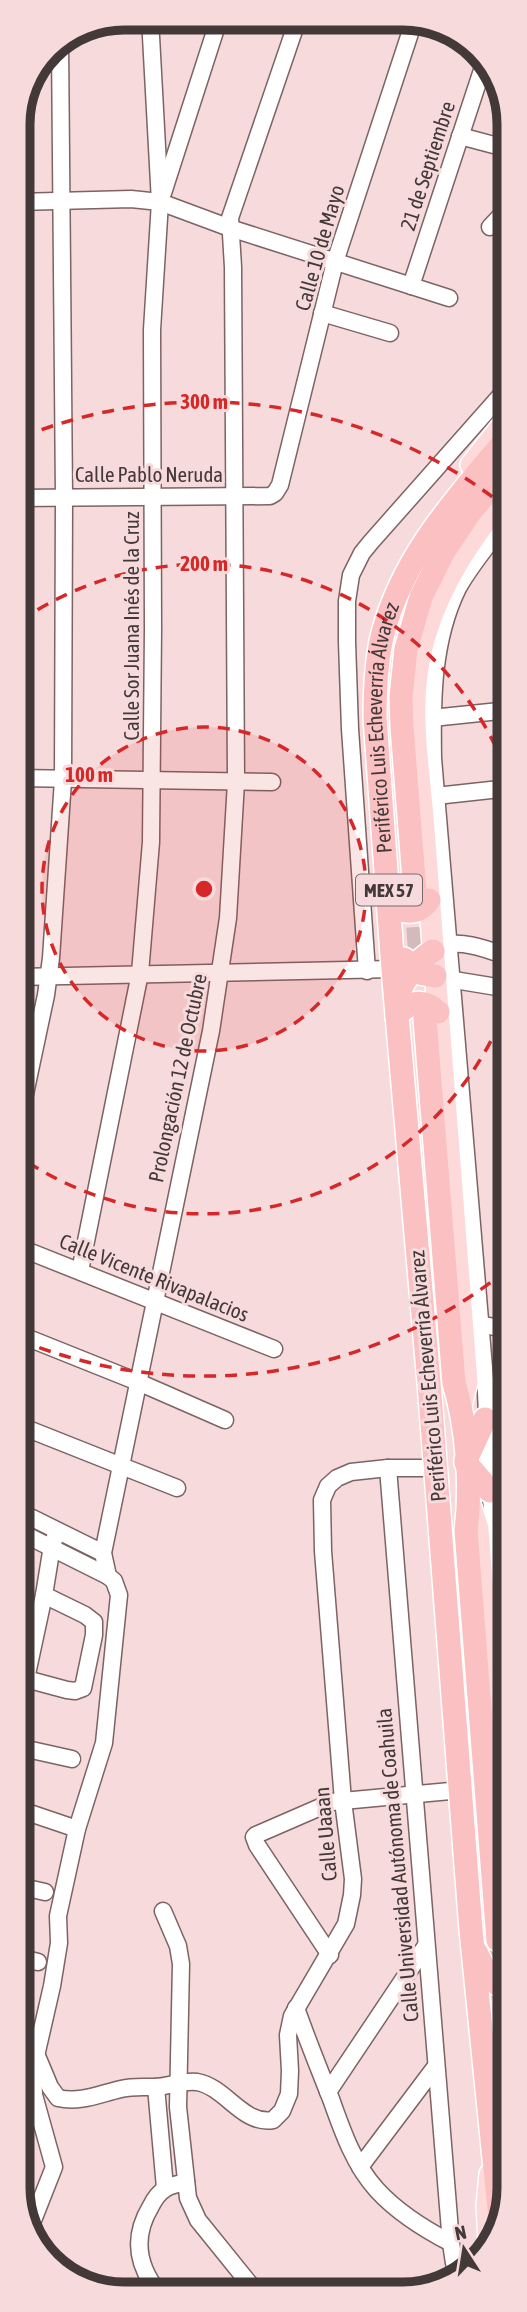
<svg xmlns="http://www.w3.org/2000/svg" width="527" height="2312" viewBox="0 0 527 2312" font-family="'Asap Condensed',sans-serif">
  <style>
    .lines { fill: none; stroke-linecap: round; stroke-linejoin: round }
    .highway-tunnel { stroke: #d3babb; stroke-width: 23; stroke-dasharray: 23 11; stroke-linecap: butt }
    .minor-casing { stroke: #7c6364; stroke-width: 19 }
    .major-casing { stroke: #fff; stroke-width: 24 }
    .highway-casing { stroke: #fff; stroke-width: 26 }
    .minor { stroke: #fff; stroke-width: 16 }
    .major { stroke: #fdd9da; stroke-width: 21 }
    .highway { stroke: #fbc0c2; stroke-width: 23 }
    .ring { fill: none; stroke: #d62828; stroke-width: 3.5; stroke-dasharray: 12 9 }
    .labels { text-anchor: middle; stroke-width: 6; stroke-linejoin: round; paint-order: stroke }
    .shield { fill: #f7dadb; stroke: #7a696a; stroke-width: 2 }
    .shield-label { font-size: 19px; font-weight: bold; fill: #443939 }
    .street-label { font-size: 21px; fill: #443939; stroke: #f7dadb }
    .rim { fill: none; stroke: #443939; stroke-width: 9 }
    .centre { fill: #d62828; stroke: #f7dadb; stroke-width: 3.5 }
    .ring-label { font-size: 21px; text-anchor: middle; font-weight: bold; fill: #d62828; stroke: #f7dadb; stroke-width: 6; stroke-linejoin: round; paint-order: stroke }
  </style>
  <rect width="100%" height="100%" fill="#f7dadb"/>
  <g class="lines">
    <g class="highway-tunnel">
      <polyline points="415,893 425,1019"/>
      <polyline points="498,1940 506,2031"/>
    </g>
    <defs>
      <g id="minor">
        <polyline points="460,136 509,149"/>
        <polyline points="163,193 219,19"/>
        <polyline points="18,202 131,199 160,202 230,228 449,298"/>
        <polyline points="490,227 509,207"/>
        <polyline points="411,286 486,58"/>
        <polyline points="322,313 390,333"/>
        <polyline points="18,498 270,496 275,493 280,485 335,262 414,21"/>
        <path d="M509 518C491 541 472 563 458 588 432 641 432 701 433 758L486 1392 490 1491 497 1549 509 1721"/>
        <polyline points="432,718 509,710"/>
        <polyline points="18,778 272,782"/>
        <polyline points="436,796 509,788"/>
        <path d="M440 947C460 938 489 950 509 957"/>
        <polyline points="367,971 350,729 347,642 347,601 351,575 362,553 371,542 509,386"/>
        <polyline points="18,977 393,969"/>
        <polyline points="442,978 509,989"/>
        <polyline points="18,1127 46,995 51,958 63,780 64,497 60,43"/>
        <polyline points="18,1247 274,1349"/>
        <polyline points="80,1271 140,973 151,842 153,629 152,330 160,202 150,18"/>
        <polyline points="479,1324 509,1330"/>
        <polyline points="18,1334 138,1382 225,1420"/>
        <polyline points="486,1392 509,1400"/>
        <polyline points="18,1425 177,1488"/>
        <polyline points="388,1468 451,2243 454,2263 461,2271"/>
        <polyline points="18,1511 103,1553"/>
        <polyline points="18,1531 108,1576"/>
        <polyline points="26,1679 67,1690 75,1691 83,1688 94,1635 94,1622 85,1615 44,1595"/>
        <polyline points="18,1716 44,1595 52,1546 57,1531"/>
        <polyline points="18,1747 72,1759"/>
        <polyline points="18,1809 77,1829"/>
        <polyline points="18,1886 45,1892"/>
        <polyline points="163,1911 178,1946 181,1964 178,2107 188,2198 198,2220 257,2293"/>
        <polyline points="330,1955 257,1845 254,1837 256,1835 332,1802 461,1790"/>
        <polyline points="18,1957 38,1962"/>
        <path d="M296 2008C307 2039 319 2069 331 2099 342 2130 354 2165 377 2190 398 2213 424 2229 451 2243"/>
        <polyline points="18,2032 23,2033"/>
        <path d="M37 2056 50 2087 58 2098C81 2103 99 2094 121 2089 133 2086 142 2087 154 2087 169 2087 182 2080 197 2082 226 2087 242 2125 273 2120L282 2111 289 2094 290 2071 288 2035 292 2016 346 1924 352 1895 353 1879 343 1801 323 1551 322 1500 328 1486 337 1478 351 1472 388 1468H436"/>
        <polyline points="156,2087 165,2188"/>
        <polyline points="328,2092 425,1947"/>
        <polyline points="360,2167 436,2066"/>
        <polyline points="30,2228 54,2167 34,2095 33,2069 52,1986 59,1943 58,1916 77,1829 104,1743 119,1595 114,1581 108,1576 103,1553 211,1031 228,918 236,782 233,267 230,218 298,19"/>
        <path d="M159 2293C137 2266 132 2237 151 2206 154 2200 158 2193 165 2189 170 2185 179 2184 186 2182"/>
      </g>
      <g id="major">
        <polyline points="471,465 509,417"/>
        <path d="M461 1406 467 1382 423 817C419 773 412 727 416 683 423 610 462 547 509 493"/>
        <polyline points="470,1504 478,1529 499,1805 509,1899"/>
        <polyline points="489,2244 487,2205 490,2174"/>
      </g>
      <g id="highway">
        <polyline points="415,892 402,727 401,697 406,649 421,597 444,551 471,511 509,467"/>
        <path d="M390 900C401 915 418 915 429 900"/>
        <polyline points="404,959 419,973 435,976"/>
        <path d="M396 998C405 979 415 961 433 951"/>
        <path d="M397 1016C408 1001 424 999 438 1012"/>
        <path d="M425 1019 454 1383C467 1425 472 1487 466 1530L498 1940"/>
        <polyline points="466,1460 485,1419"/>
        <polyline points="466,1463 490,1491"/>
        <path d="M476 1952C484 1969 490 1984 509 1990"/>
        <polyline points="506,2031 509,2074"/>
        <path id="s1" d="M500 2218 471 1930 429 1383 393 969 375 718C375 689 376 660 383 633 404 554 458 497 509 436"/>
      </g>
    </defs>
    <use href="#minor" class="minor-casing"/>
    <use href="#major" class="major-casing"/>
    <use href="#highway" class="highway-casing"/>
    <use href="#minor" class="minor"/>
    <use href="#major" class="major"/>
    <use href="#highway" class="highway"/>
  </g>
  <circle cx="204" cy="889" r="162" fill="#d62828" fill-opacity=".12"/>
  <g class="ring">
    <circle cx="204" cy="889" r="162"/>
    <path d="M508 1003A325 325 0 0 1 20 1157M20 621A325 325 0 0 1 508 775"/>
    <path d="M507 1270A487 487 0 0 1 22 1341M22 437A487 487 0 0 1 507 508"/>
  </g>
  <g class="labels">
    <rect class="shield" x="356" y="874.5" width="66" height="31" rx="5"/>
    <g class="shield-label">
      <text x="389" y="897">MEX 57</text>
    </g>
    <g class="street-label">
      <text transform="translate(428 166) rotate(-72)" y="7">21 de Septiembre</text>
      <text transform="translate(320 248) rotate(-74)" y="7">Calle 10 de Mayo</text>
      <text x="149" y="482">Calle Pablo Neruda</text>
      <text transform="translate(132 626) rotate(-90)" y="7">Calle Sor Juana Inés de la Cruz</text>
      <text dy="7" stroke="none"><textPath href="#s1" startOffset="1496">Periférico Luis Echeverría Álvarez</textPath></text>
      <text transform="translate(178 1078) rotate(-78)" y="7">Prolongación 12 de Octubre</text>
      <text transform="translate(154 1278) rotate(22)" y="7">Calle Vicente Rivapalacios</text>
      <text transform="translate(428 1376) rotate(-95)" y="7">Periférico Luis Echeverría Álvarez</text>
      <text transform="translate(326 1834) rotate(-95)" y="7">Calle Uaaan</text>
      <text transform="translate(398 1865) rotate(-95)" y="7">Calle Universidad Autónoma de Coahuila</text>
    </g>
  </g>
  <path d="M0 0H527V2312H0ZM124 30H403A94 94 0 0 1 497 124V2188A94 94 0 0 1 403 2282H124A94 94 0 0 1 30 2188V124A94 94 0 0 1 124 30Z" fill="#f7dadb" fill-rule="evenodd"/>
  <path class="rim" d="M124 30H403A94 94 0 0 1 497 124V2188A94 94 0 0 1 403 2282H124A94 94 0 0 1 30 2188V124A94 94 0 0 1 124 30Z"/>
  <circle cx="204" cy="889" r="10" class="centre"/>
  <g class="ring-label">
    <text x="204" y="409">300 m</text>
    <text x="204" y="571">200 m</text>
    <text x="89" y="782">100 m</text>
  </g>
  <g transform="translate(464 2249) rotate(348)" stroke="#f7dadb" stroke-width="5" paint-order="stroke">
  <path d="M0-5L12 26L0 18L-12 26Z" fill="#443939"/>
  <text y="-10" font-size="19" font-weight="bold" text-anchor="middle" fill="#443939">N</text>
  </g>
</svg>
